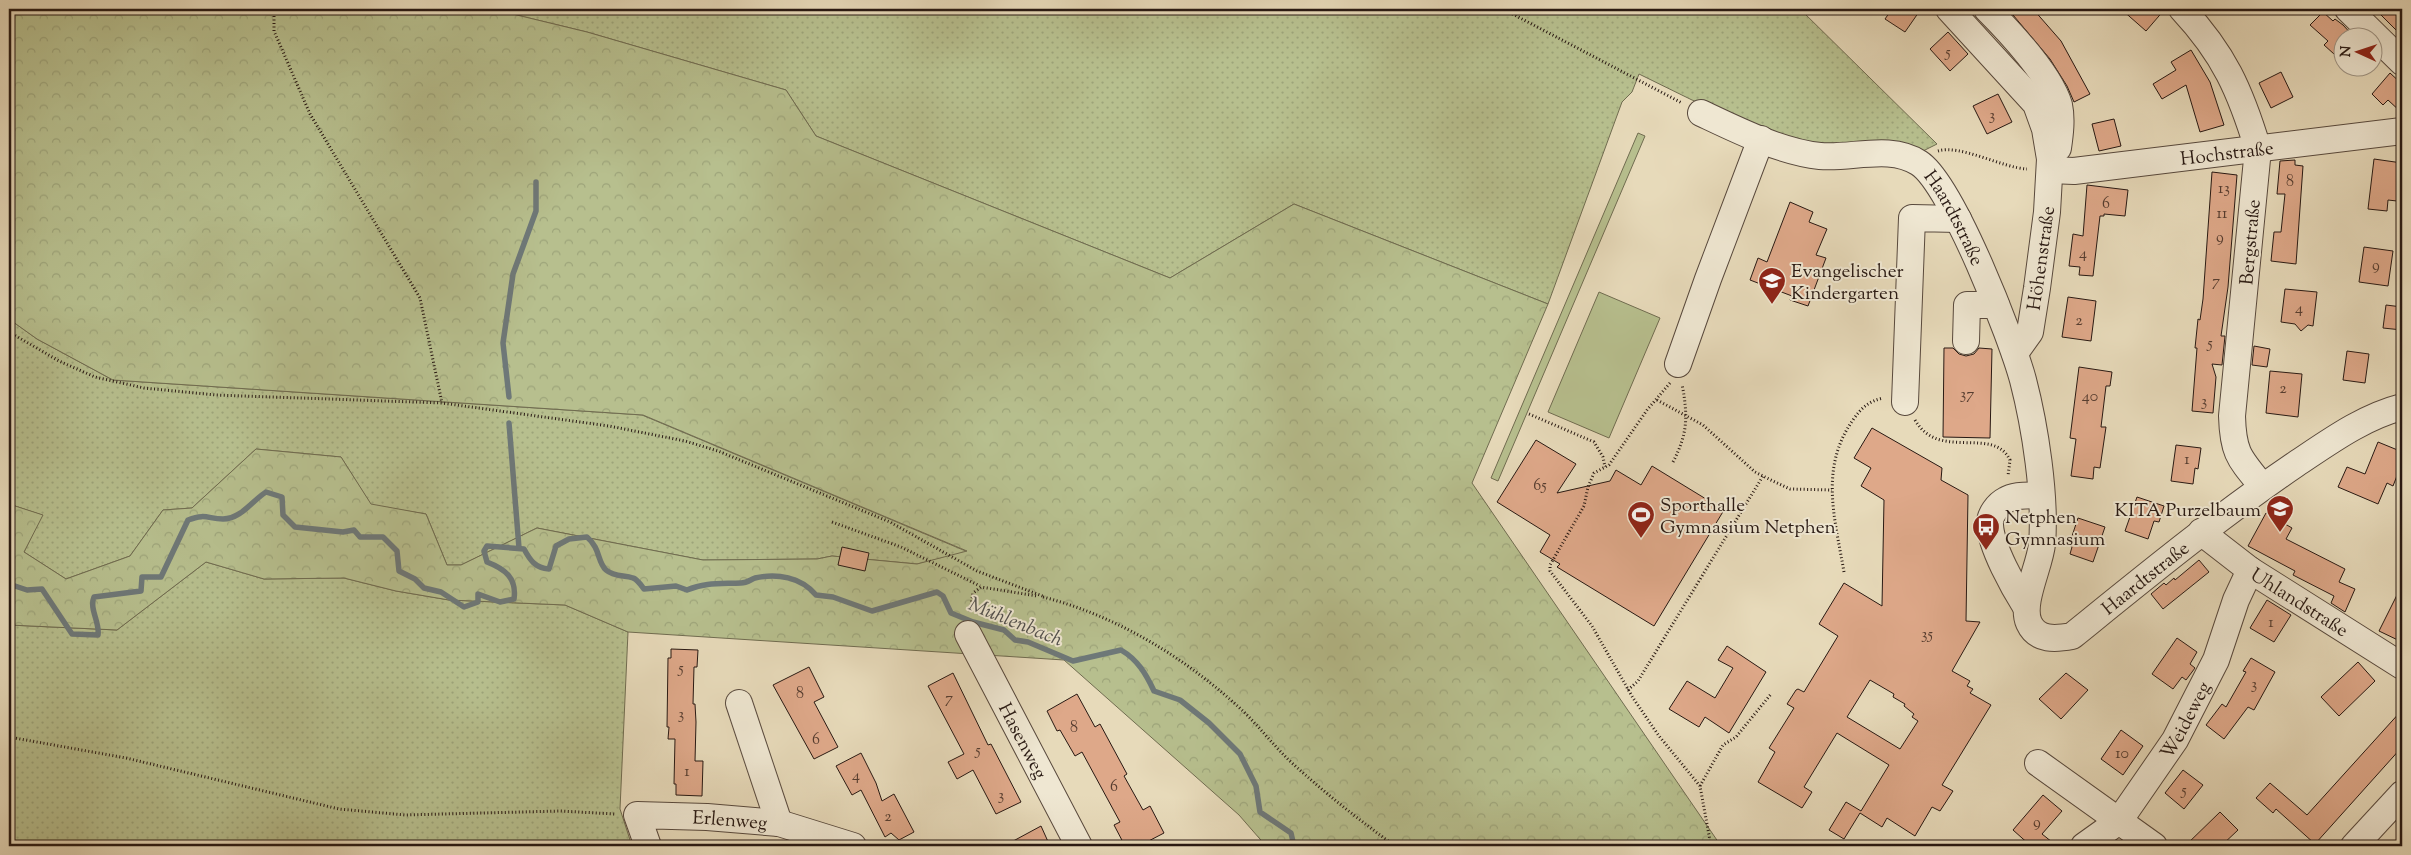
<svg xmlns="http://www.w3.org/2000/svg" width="2411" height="855" viewBox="0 0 2411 855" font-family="'Sorts Mill Goudy',serif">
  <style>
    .grass { fill: url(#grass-dots); stroke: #706c50 }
    .forest { fill: url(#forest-crowns); stroke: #706c50 }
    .garden { fill: #b7bf8e; stroke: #706c50 }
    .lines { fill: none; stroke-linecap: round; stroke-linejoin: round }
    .stream { stroke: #6e7878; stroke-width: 5.5 }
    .building { fill: #dea889; stroke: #281913; fill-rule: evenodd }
    .minor-casing { stroke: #58493d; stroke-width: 28 }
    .path { stroke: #281913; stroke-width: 3; stroke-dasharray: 1 2.5; stroke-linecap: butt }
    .minor { stroke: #efe7d2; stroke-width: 26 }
    .labels { text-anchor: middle; stroke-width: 4; stroke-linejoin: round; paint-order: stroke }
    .number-label { font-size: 16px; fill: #563d30 }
    .street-label { font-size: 19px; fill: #281913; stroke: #efe7d2 }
    .poi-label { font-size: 19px; fill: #281913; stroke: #efe7d2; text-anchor: start }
    .water-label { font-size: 20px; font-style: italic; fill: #51504e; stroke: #efe7d2 }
  </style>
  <defs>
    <pattern id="grass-dots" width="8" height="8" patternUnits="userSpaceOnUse" patternTransform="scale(1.25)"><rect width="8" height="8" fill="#b7bf8e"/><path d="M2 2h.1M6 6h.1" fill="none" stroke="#9da47a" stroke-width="1.8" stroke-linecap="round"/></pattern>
    <pattern id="forest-crowns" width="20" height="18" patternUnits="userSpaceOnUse" patternTransform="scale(1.25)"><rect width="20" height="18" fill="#b7bf8e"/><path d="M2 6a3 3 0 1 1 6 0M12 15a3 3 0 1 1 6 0" fill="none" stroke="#9da47a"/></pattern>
  </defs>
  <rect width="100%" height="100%" fill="#e7daba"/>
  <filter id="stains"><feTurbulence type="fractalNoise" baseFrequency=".004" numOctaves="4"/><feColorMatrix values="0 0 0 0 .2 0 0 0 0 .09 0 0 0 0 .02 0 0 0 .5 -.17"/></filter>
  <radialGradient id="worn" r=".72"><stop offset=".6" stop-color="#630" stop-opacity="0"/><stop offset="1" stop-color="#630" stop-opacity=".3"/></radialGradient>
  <g class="grass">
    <polygon points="492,9 1800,9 1937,144 1917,154 1820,149 1692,100 1639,74 1632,92 1622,102 1548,304 1294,204 1170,278 816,136 786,90 587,32"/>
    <polygon points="9,319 37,339 113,380 642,415 968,552 917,564 832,556 817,559 703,560 537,528 461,565 447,565 426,514 371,505 341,457 256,449 192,508 163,510 130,556 66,579 24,552 42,515 9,504"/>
    <polygon points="206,562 264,579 344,578 396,591 449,600 565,605 628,632 620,809 632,846 9,846 9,625 117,630"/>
  </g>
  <polygon class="forest" points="9,9 492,9 587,32 786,90 816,136 1170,278 1294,204 1548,304 1472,483 1721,846 1266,846 1239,815 1064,660 628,632 565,605 449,600 396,591 344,578 264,579 206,562 117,630 9,625 9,504 43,515 24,552 66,579 130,556 163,510 192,508 256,449 341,457 371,504 426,514 447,565 461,565 537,528 703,560 817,559 832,556 917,564 967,551 643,415 113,380 37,339 9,319"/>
  <g class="garden">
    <polygon points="1638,133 1645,136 1498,481 1491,478"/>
    <polygon points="1599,292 1660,318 1609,438 1548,412"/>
  </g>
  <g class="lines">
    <g class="stream">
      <polyline points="509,397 503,343 513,274 536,211 536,182"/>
      <polyline points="509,423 519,548"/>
      <path d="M9 584 27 590 42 589 72 634 98 635C100 622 89 609 94 597L141 591 142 577H161L188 520C206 513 208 519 223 519 241 519 253 500 266 492L282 497 283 515 295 527 343 532 354 530 360 537H383L397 551 399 571 415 579 424 588 441 592 464 607 478 602V594L500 602 514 599C517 578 505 569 487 562L484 551 487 546 524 549C530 560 535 568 549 569L556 546 569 539 587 537C601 549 597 562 606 570 614 577 624 575 633 578 637 579 641 585 644 589L676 586 687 590C705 582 722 584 741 583 747 583 750 580 755 578 777 573 801 577 816 595L833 597 872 611 937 592 943 596 951 613 973 622 1004 630 1015 640 1028 642 1073 661 1121 650C1138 660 1146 674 1154 691L1180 700 1209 723 1240 754 1256 786 1260 812 1291 833 1294 846"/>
    </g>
  </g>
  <g class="building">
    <polygon points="1892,9 1921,9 1905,32 1885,19"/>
    <polygon points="2008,9 2033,9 2061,41 2090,94 2074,102 2067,86 2050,59"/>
    <polygon points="2121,9 2165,9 2146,31"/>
    <polygon points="2375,9 2402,9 2402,36"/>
    <polygon points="2323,12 2333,21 2335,19 2343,25 2355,38 2344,38 2344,63 2324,45 2328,41 2310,25"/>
    <polygon points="1948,32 1968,54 1950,71 1930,49"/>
    <polygon points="2191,50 2210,82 2224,125 2200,132 2186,85 2162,99 2153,84 2176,70 2171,62"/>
    <polygon points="2281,72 2293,97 2271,108 2259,83"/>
    <polygon points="2390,73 2402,84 2402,113 2388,100 2383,105 2372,94"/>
    <polygon points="1998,94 2012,122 1987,134 1973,106"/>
    <polygon points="2114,119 2121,146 2099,151 2092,124"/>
    <polygon points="2374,159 2402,163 2397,201 2388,200 2387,211 2368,209"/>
    <polygon points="2295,160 2295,165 2303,166 2296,264 2271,261 2274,232 2281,232 2285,194 2277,194 2280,161"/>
    <polygon points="2212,172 2237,175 2228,287 2221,336 2225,336 2222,365 2212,364 2216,377 2213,413 2192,411 2197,348 2195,348 2198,319 2200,320 2203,299"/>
    <polygon points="2087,185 2128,190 2125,216 2104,214 2104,216 2100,216 2093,276 2079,275 2080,267 2069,266 2073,234 2083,236"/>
    <polygon points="1790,202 1813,212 1809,222 1827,229 1816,255 1826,258 1808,306 1790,300 1792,296 1750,280 1758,258 1767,262"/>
    <polygon points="2364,247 2393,251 2388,286 2359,282"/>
    <polygon points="2285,289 2317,292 2313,326 2308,325 2301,331 2295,324 2281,322"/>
    <polygon points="2068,297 2096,301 2091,341 2062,337"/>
    <polygon points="2386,305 2402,307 2402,330 2383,328"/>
    <polygon points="2254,346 2270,349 2267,367 2252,365"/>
    <polygon points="1944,348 1953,348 1959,354 1966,356 1974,354 1979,348 1992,349 1990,438 1943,437"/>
    <polygon points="2347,351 2369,354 2365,383 2343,380"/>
    <polygon points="2079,367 2112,372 2110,386 2106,386 2101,427 2106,427 2100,468 2094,467 2093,479 2071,476 2076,439 2070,438"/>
    <polygon points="2270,371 2302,374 2298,417 2266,413"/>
    <path d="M1872 428 1942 468 1941 480 1968 495 1966 621 1980 622 1952 671 1970 681 1967 686 1973 689 1970 693 1991 705 1942 785 1953 791 1940 811 1932 807 1915 836 1887 818 1882 827 1860 813 1844 839 1829 830 1846 802 1861 811 1889 765 1837 733 1804 787 1812 792 1802 808 1758 782 1775 752 1769 748 1794 708 1787 704 1796 690 1798 689 1804 692 1838 636 1819 624 1844 583 1882 606 1884 500 1861 486 1871 468 1854 458ZM1870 680 1894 694 1893 697 1905 704 1904 706 1914 714 1912 717 1918 721 1900 749 1847 717Z"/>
    <polygon points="1536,440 1576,464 1557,493 1610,481 1616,470 1641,485 1652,466 1724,510 1654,626 1557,567 1560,564 1540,552 1550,535 1497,502"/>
    <polygon points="2378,442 2400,451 2397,458 2402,460 2402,463 2393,486 2387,483 2378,504 2338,487 2347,467 2365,474"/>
    <polygon points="2176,445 2201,448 2198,469 2195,468 2193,484 2171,481"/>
    <polygon points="2137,497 2164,506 2159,522 2154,521 2148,539 2125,531"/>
    <polygon points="2266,513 2292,528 2286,539 2345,569 2339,582 2355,589 2345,612 2331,603 2334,596 2293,575 2295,571 2248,546"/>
    <polygon points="2078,518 2105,527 2093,562 2070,554 2072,547 2069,545"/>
    <polygon points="842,547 869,553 865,571 838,565"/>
    <polygon points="2199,560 2209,572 2163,609 2151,594 2164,583 2166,585 2174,578 2175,580"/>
    <polygon points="2402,585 2402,642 2379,631"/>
    <polygon points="2267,600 2291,615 2274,642 2250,628"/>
    <polygon points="2177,638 2197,652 2190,664 2195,668 2186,680 2182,677 2173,689 2152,674"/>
    <polygon points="1727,646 1766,672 1729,733 1705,717 1699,727 1669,709 1687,681 1715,698 1733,668 1718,660"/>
    <polygon points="671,649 698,650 697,667 694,667 693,704 695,704 696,722 695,761 703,761 702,796 676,795 676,784 674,784 675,739 668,739 669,727 667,727 668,658 671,658"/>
    <polygon points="2251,658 2275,672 2254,710 2248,707 2224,739 2206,725 2222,704 2226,707 2246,672 2243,671"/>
    <polygon points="2358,662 2375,681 2339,716 2321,697"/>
    <polygon points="809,667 824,697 814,702 838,747 814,759 773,685"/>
    <polygon points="953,673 988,745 991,744 1021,802 996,814 973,770 957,779 948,762 964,754 928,686"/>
    <polygon points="2066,673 2088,690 2061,719 2039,699"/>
    <polygon points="1077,694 1095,727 1100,724 1127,774 1124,776 1143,810 1150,806 1164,833 1139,846 1125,846 1114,825 1120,822 1082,752 1075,756 1060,730 1057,731 1047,711"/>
    <polygon points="2402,710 2402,747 2315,844 2276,809 2273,813 2256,798 2270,783 2307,815"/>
    <polygon points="2121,730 2143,746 2123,775 2101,759"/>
    <polygon points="861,753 876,783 882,801 894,794 914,832 899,840 891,833 885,837 861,790 852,795 836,766"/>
    <polygon points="2183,770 2203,785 2184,809 2165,793"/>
    <polygon points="2043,795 2062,811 2042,834 2057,846 2031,846 2013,830"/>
    <polygon points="2220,812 2238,830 2221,846 2185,846"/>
    <polygon points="1041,826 1050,846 1004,846"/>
  </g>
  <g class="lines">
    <defs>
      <g id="minor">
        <polyline points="1949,9 2036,104 2045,129 2050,159 2047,212 2037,288 2030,332 2015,353"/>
        <path d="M1987 9C2009 31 2050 75 2059 105 2062 119 2060 134 2058 148"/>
        <path d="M2182 9C2224 54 2240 90 2258 149L2232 416C2233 453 2239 458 2262 486"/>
        <polyline points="2348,9 2402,62"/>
        <path id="s1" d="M1701 113C1737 130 1781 152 1820 156 1852 159 1890 144 1919 163 1952 184 2012 339 2023 380 2035 426 2046 497 2042 544 2040 566 2020 603 2029 623 2037 641 2056 639 2072 636 2145 577 2218 517 2296 464 2329 442 2363 417 2402 407"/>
        <path id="s2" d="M2050 170 2074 171 2402 131"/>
        <polyline points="1966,341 1967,305 1996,305"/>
        <polyline points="1678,364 1708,279 1761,139"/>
        <polyline points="1905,402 1912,218 1958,219"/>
        <path id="s3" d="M2201 532 2250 570 2402 666"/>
        <path d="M2026 607C2014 588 1991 547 1990 525 1989 515 1998 504 2006 500 2015 494 2031 496 2041 495"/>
        <path id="s4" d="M968 634 1079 846"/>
        <polyline points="739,703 779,823"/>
        <polyline points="2038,763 2154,846"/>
        <path id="s5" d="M648 846 637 815 707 817 779 823 853 846"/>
        <path id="s6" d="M2084 846 2119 821 2175 740 2216 660 2236 600 2250 570"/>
        <polyline points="2354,846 2402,794"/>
      </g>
    </defs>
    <use href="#minor" class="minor-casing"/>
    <g class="path">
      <polyline points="274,9 274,31 310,114 420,298 442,403"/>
      <polyline points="1503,9 1682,103"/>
      <path d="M1938 151C1960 144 2003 168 2027 169"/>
      <polyline points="9,332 59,361 95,377 144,388 216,395 442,403 609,426 685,441 718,451 890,522 977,571 1045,597"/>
      <polyline points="1670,383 1647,410 1609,465 1594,473 1588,487 1584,506 1550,565 1550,571 1592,626 1633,698 1659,736 1700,786 1711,846"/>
      <polyline points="1657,400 1703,425 1755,472 1773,481 1790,489 1832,490"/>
      <polyline points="1529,414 1594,442 1603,457 1605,467"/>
      <path d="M1915 420C1939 462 1993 425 2010 460L2008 476"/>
      <path d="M1673 462C1688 433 1688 416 1682 384"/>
      <polyline points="832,522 901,547 980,586"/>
      <path d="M1844 572C1835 519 1819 468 1853 420 1861 408 1869 401 1883 398"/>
      <path d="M1043 597C1118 616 1189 660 1245 713 1261 729 1275 747 1292 763 1325 793 1359 820 1395 846"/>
      <polyline points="970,612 973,593 981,587 1037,596"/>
      <polyline points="1628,690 1638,681 1763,476"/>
      <polyline points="9,737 126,758 339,809 405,815 560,811 615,814"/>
      <polyline points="1700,786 1723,745 1736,737 1771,694"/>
    </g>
    <use href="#minor" class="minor"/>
  </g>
  <defs>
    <symbol id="school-pin" viewBox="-11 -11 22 30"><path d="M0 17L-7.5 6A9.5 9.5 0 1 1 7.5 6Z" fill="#8f2418" stroke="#efe7d2"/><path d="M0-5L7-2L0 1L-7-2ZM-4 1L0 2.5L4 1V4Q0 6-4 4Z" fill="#fff"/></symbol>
    <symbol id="stadium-pin" viewBox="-11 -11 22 30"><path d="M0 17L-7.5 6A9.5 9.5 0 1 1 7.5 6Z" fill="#8f2418" stroke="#efe7d2"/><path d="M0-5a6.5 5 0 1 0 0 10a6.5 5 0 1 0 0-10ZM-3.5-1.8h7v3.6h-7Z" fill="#fff"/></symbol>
    <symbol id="bus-pin" viewBox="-11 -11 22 30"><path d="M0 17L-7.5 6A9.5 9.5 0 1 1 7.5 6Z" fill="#8f2418" stroke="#efe7d2"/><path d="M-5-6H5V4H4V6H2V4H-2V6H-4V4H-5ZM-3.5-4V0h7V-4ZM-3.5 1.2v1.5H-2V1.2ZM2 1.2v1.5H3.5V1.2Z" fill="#fff"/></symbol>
  </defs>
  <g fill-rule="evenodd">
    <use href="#school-pin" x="1756" y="265" width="32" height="43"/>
    <use href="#school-pin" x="2264" y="493" width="32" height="43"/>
    <use href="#stadium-pin" x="1625" y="499" width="32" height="43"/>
    <use href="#bus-pin" x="1970" y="511" width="32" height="43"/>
  </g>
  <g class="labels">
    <g class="number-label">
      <text x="1948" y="57">5</text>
      <text x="1992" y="120">3</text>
      <text x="2290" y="186">8</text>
      <text x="2224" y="193">13</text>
      <text x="2106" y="208">6</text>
      <text x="2222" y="218">11</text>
      <text x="2220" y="242">9</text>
      <text x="2083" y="258">4</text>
      <text x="2376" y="270">9</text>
      <text x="2216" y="286">7</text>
      <text x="2299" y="313">4</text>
      <text x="2079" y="325">2</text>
      <text x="2210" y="348">5</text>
      <text x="2283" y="393">2</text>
      <text x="1967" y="399">37</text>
      <text x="2090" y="401">40</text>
      <text x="2204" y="406">3</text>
      <text x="2187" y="464">1</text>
      <text x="1540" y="490">65</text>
      <text x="2271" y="627">1</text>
      <text x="1927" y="639">35</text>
      <text x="681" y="673">5</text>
      <text x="2254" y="689">3</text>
      <text x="800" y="698">8</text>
      <text x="949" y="703">7</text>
      <text x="681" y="719">3</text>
      <text x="1074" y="732">8</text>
      <text x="816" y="744">6</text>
      <text x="978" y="755">5</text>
      <text x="2122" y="758">10</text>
      <text x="687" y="776">1</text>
      <text x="856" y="780">4</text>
      <text x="1114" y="791">6</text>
      <text x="2184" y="795">5</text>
      <text x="1001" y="800">3</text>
      <text x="888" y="821">2</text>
      <text x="2037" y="827">9</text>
    </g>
    <g class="street-label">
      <text dy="7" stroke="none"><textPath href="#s2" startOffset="178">Hochstraße</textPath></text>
      <text dy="7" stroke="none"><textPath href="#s1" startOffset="294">Haardtstraße</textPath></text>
      <text transform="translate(2249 242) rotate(-85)" y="7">Bergstraße</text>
      <text transform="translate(2040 258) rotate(-82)" y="7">Höhenstraße</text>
      <text dy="7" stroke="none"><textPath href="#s1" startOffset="860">Haardtstraße</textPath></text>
      <text dy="7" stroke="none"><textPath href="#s3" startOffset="121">Uhlandstraße</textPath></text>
      <text dy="7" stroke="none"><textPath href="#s6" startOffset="164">Weideweg</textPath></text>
      <text dy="7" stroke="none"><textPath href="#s4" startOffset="120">Hasenweg</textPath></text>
      <text dy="7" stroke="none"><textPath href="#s5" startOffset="126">Erlenweg</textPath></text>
    </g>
    <g class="poi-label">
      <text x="1791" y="277">Evangelischer<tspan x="1791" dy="22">Kindergarten</tspan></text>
      <text x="1660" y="511">Sporthalle<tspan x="1660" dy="22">Gymnasium Netphen</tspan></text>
      <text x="2261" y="516" text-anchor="end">KITA Purzelbaum</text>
      <text x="2005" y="523">Netphen<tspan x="2005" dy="22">Gymnasium</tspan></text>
    </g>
    <g class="water-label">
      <text transform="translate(1016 621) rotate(22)" y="7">Mühlenbach</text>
    </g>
  </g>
  <rect width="2411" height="855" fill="none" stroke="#e7daba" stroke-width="30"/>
  <rect x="10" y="10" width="2391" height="835" fill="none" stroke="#281913" stroke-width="2.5"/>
  <rect x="15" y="15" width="2381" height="825" fill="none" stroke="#281913"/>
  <g transform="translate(2358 52) rotate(273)"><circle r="24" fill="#efe7d2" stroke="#9f9586"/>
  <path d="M0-4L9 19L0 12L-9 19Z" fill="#8f2418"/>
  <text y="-8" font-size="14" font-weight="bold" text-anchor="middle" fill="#281913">N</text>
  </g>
  <rect width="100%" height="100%" filter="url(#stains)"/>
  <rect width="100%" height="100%" fill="url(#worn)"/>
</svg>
